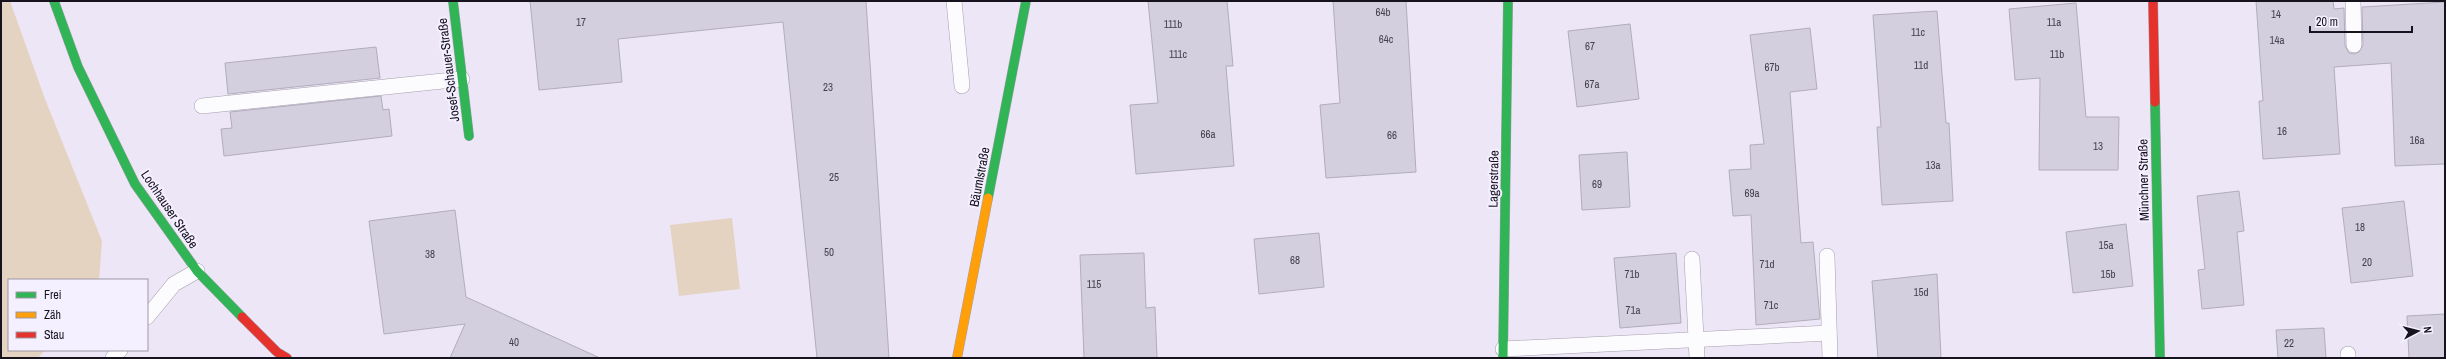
<svg xmlns="http://www.w3.org/2000/svg" width="2446" height="359" viewBox="0 0 2446 359" font-family="'Archivo Narrow',sans-serif">
  <style>
    .green { fill: #e5d3c1 }
    .building { fill: #d4cfde; stroke: #b2adbc }
    .lines { fill: none; stroke-linecap: round; stroke-linejoin: round }
    .lane-casing { stroke: #a49fad; stroke-width: 16 }
    .fast-casing { stroke: #a49fad; stroke-width: 10 }
    .slow-casing { stroke: #a49fad; stroke-width: 10 }
    .jam-casing { stroke: #a49fad; stroke-width: 10 }
    .lane { stroke: #fcfbfe; stroke-width: 15 }
    .fast { stroke: #30b455; stroke-width: 9 }
    .slow { stroke: #ff9f0a; stroke-width: 9 }
    .jam { stroke: #e5322d; stroke-width: 9 }
    .labels { text-anchor: middle; stroke-width: 4; stroke-linejoin: round; paint-order: stroke }
    .number-label { font-size: 11px; fill: #46414e }
    .street-label { font-size: 13px; fill: #16121e; stroke: #f5f0ff }
  </style>
  <rect width="100%" height="100%" fill="#ece6f7"/>
  <g class="green">
    <polygon points="1,1 10,1 45,99 102,241 99,280 9,280 9,350 45,350 38,358 1,358"/>
    <polygon points="732,218 740,289 679,296 670,225"/>
  </g>
  <g class="building">
    <polygon points="530,1 866,1 889,358 817,358 783,22 618,39 622,82 539,90"/>
    <polygon points="1148,1 1227,1 1233,66 1226,66 1234,166 1136,174 1130,105 1158,103"/>
    <polygon points="1333,1 1406,1 1416,172 1326,178 1320,105 1340,103"/>
    <polygon points="2256,1 2333,1 2334,9 2344,8 2345,46 2349,53 2354,54 2359,52 2363,45 2362,7 2445,2 2445,164 2395,166 2391,63 2334,67 2340,154 2263,159 2259,101 2263,101"/>
    <polygon points="2076,3 2086,117 2119,117 2118,170 2039,170 2040,78 2015,80 2009,9"/>
    <polygon points="1937,11 1946,123 1949,123 1953,201 1882,205 1877,127 1881,127 1873,15"/>
    <polygon points="1630,24 1639,99 1577,107 1568,31"/>
    <polygon points="1810,28 1817,89 1790,92 1801,243 1813,242 1820,319 1756,325 1751,215 1733,216 1729,170 1751,169 1750,145 1764,144 1750,35"/>
    <polygon points="376,47 380,78 228,94 225,63"/>
    <polygon points="381,96 383,110 389,109 392,136 224,156 221,129 232,128 230,112"/>
    <polygon points="1627,152 1630,207 1582,210 1579,155"/>
    <polygon points="2239,191 2244,231 2237,232 2244,305 2202,309 2198,270 2205,269 2197,196"/>
    <polygon points="2404,201 2413,276 2351,283 2342,208"/>
    <polygon points="455,210 466,297 600,358 450,358 465,324 384,334 369,221"/>
    <polygon points="2126,224 2133,286 2073,293 2066,232"/>
    <polygon points="1319,233 1324,287 1259,294 1254,239"/>
    <polygon points="1144,253 1146,308 1155,307 1157,358 1084,358 1080,255"/>
    <polygon points="1676,253 1681,323 1620,328 1614,258"/>
    <polygon points="1937,274 1941,358 1878,358 1872,281"/>
    <polygon points="2445,314 2445,358 2409,358 2407,316"/>
    <polygon points="2324,328 2326,358 2278,358 2276,330"/>
  </g>
  <g class="lines">
    <defs>
      <g id="lane">
        <polyline points="954,1 962,86"/>
        <polyline points="2353,1 2354,45"/>
        <polyline points="202,106 462,79"/>
        <polyline points="1827,256 1830,358"/>
        <polyline points="1692,259 1697,358"/>
        <polyline points="147,317 174,284 197,271"/>
        <polyline points="1503,349 1829,333"/>
        <polyline points="2348,354 2348,358"/>
        <polyline points="113,358 120,350"/>
      </g>
      <g id="fast">
        <polyline points="54,1 78,67 135,184 197,271 242,317"/>
        <polyline points="453,1 469,136"/>
        <polyline points="2155,102 2160,358"/>
        <polyline points="988,198 1026,1"/>
        <polyline points="1503,358 1508,1"/>
      </g>
      <polyline id="slow" points="957,358 988,198"/>
      <g id="jam">
        <polyline points="2153,1 2155,102"/>
        <polyline points="242,317 277,352 287,358"/>
      </g>
    </defs>
    <use href="#lane" class="lane-casing"/>
    <use href="#fast" class="fast-casing"/>
    <use href="#slow" class="slow-casing"/>
    <use href="#jam" class="jam-casing"/>
    <use href="#lane" class="lane"/>
    <use href="#fast" class="fast"/>
    <use href="#slow" class="slow"/>
    <use href="#jam" class="jam"/>
  </g>
  <g class="labels">
    <g class="number-label">
      <text x="1383" y="16">64b</text>
      <text x="2276" y="18">14</text>
      <text x="581" y="26">17</text>
      <text x="2054" y="26">11a</text>
      <text x="1173" y="28">111b</text>
      <text x="1918" y="36">11c</text>
      <text x="1386" y="43">64c</text>
      <text x="2277" y="44">14a</text>
      <text x="1590" y="50">67</text>
      <text x="1178" y="58">111c</text>
      <text x="2057" y="58">11b</text>
      <text x="1921" y="69">11d</text>
      <text x="1772" y="71">67b</text>
      <text x="1592" y="88">67a</text>
      <text x="828" y="91">23</text>
      <text x="2282" y="135">16</text>
      <text x="1208" y="138">66a</text>
      <text x="1392" y="139">66</text>
      <text x="2417" y="144">16a</text>
      <text x="2098" y="150">13</text>
      <text x="1933" y="169">13a</text>
      <text x="834" y="181">25</text>
      <text x="1597" y="188">69</text>
      <text x="1752" y="197">69a</text>
      <text x="2360" y="231">18</text>
      <text x="2106" y="249">15a</text>
      <text x="829" y="256">50</text>
      <text x="430" y="258">38</text>
      <text x="1295" y="264">68</text>
      <text x="2367" y="266">20</text>
      <text x="1767" y="268">71d</text>
      <text x="1632" y="278">71b</text>
      <text x="2108" y="278">15b</text>
      <text x="1094" y="288">115</text>
      <text x="1921" y="296">15d</text>
      <text x="1771" y="309">71c</text>
      <text x="1633" y="314">71a</text>
      <text x="514" y="346">40</text>
      <text x="2289" y="347">22</text>
    </g>
    <g class="street-label">
      <text transform="translate(448 70) rotate(-97)" y="5">Josef-Schauer-Straße</text>
      <text transform="translate(979 177) rotate(-79)" y="5">Bäumlstraße</text>
      <text transform="translate(1493 179) rotate(-89)" y="5">Lagerstraße</text>
      <text transform="translate(2143 180) rotate(-91)" y="5">Münchner Straße</text>
      <text transform="translate(170 209) rotate(56)" y="5">Lochhauser Straße</text>
    </g>
  </g>
  <rect width="2446" height="359" fill="none" stroke="#16121e" stroke-width="4"/>
  <rect x="8" y="279" width="140" height="72" fill="#f5f0ff" stroke="#9c97a5"/>
  <rect x="16" y="292" width="20" height="6" fill="#30b455" stroke="#9c97a5"/>
  <text x="44" y="299" font-size="12" fill="#16121e">Frei</text>
  <rect x="16" y="312" width="20" height="6" fill="#ff9f0a" stroke="#9c97a5"/>
  <text x="44" y="319" font-size="12" fill="#16121e">Zäh</text>
  <rect x="16" y="332" width="20" height="6" fill="#e5322d" stroke="#9c97a5"/>
  <text x="44" y="339" font-size="12" fill="#16121e">Stau</text>
  <g transform="translate(2418 331) rotate(83)" stroke="#f5f0ff" stroke-width="3" paint-order="stroke">
  <path d="M0-3L7 15L0 10L-7 15Z" fill="#16121e"/>
  <text y="-6" font-size="11" font-weight="bold" text-anchor="middle" fill="#16121e">N</text>
  </g>
  <path d="M2310 26v6h102v-6" fill="none" stroke="#16121e" stroke-width="2"/>
  <text x="2316" y="26" font-size="12" fill="#16121e" stroke="#f5f0ff" stroke-width="3" paint-order="stroke">20 m</text>
</svg>
